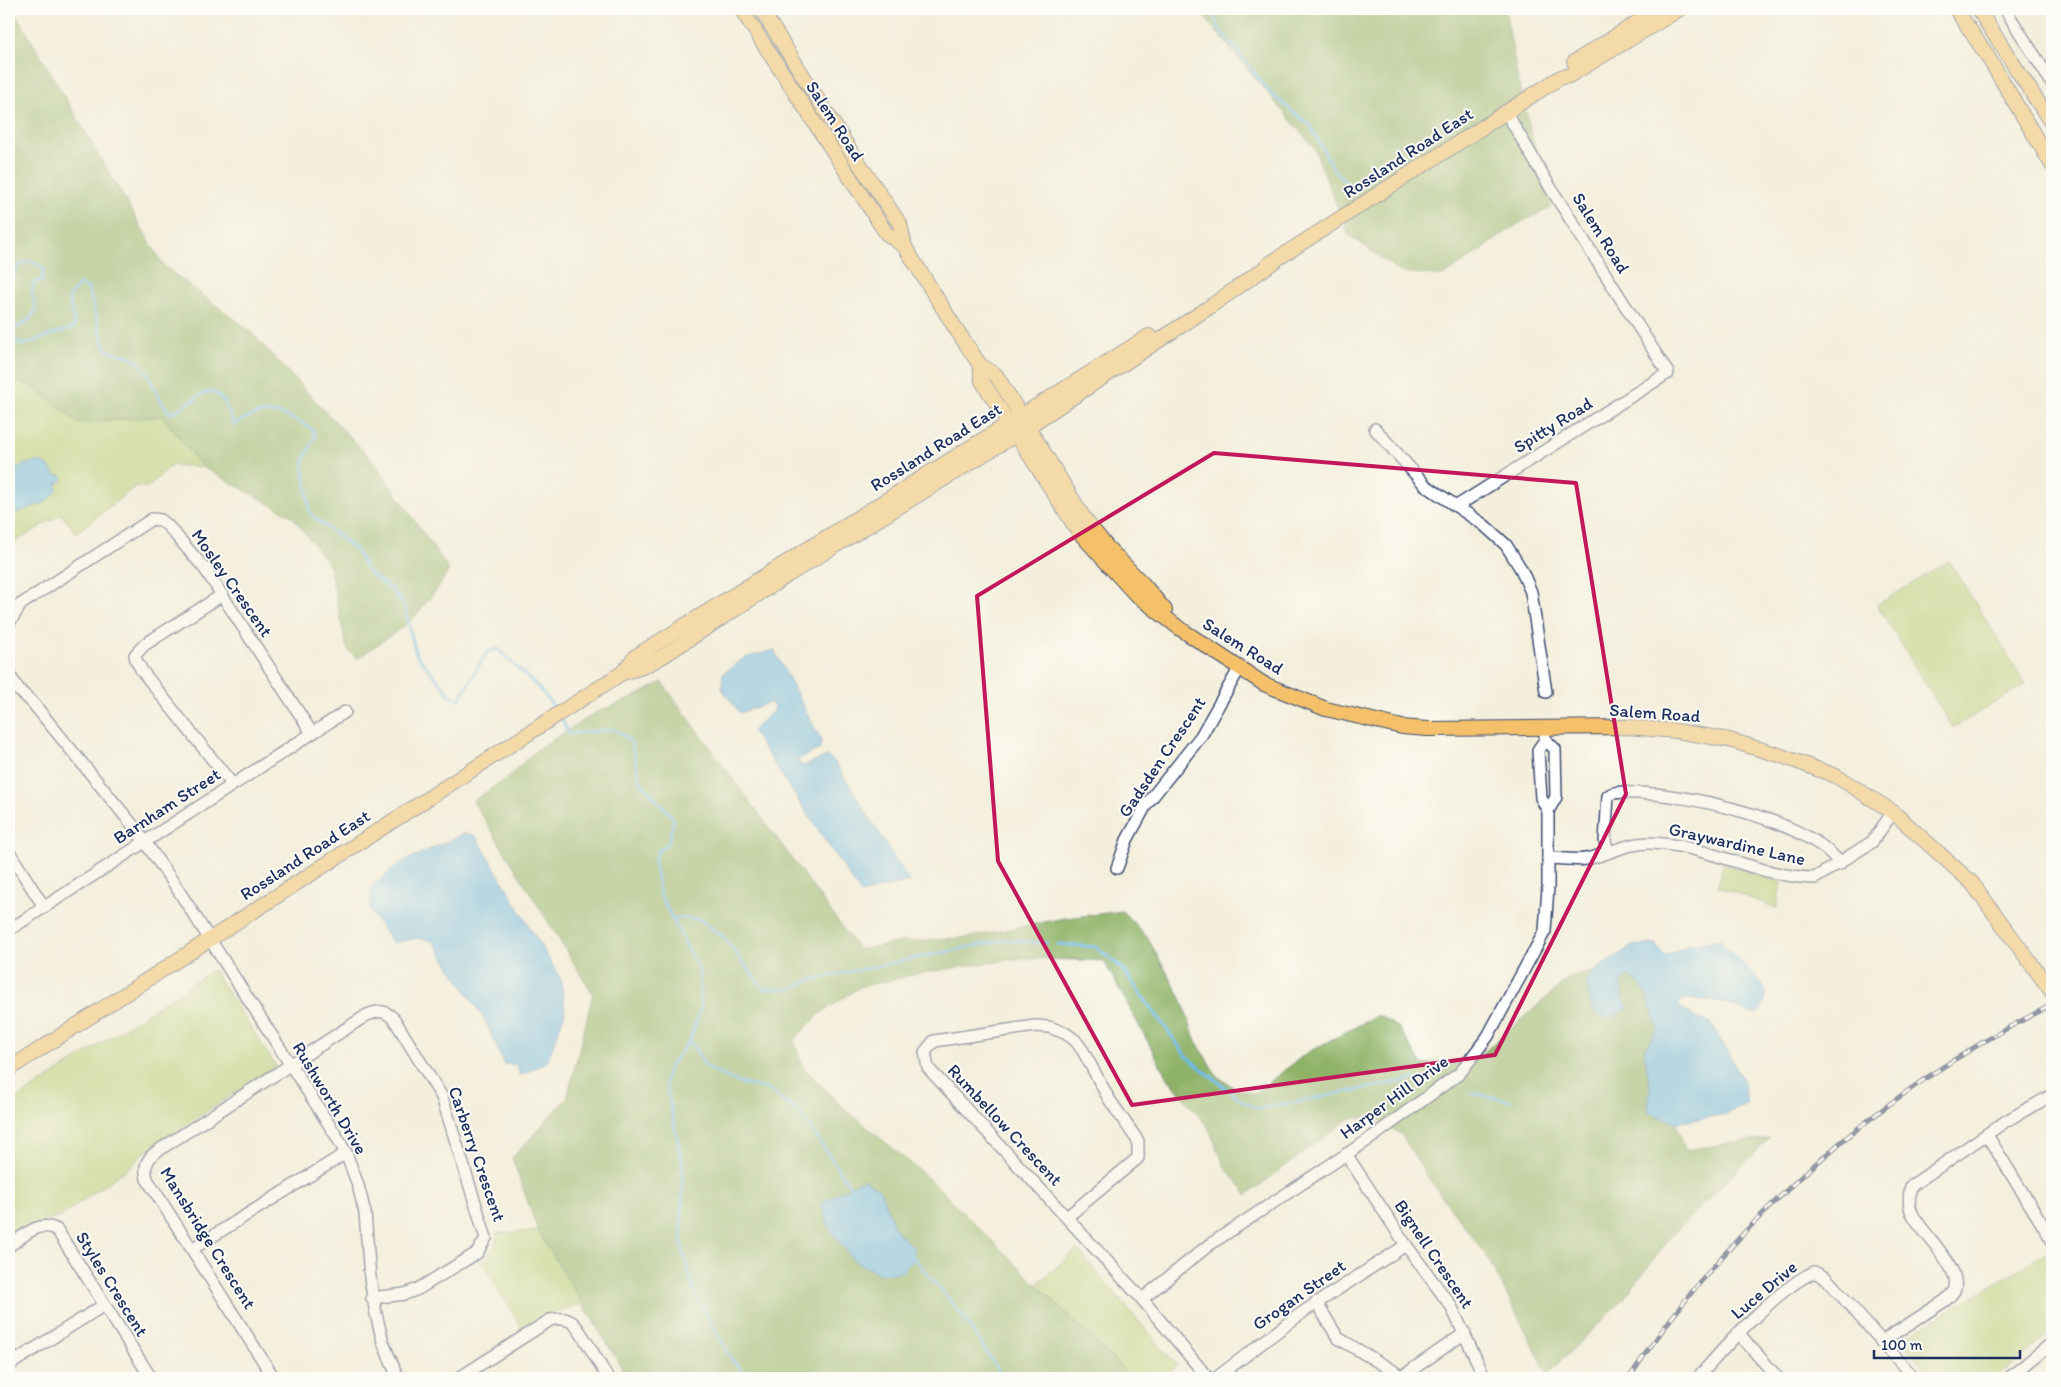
<svg xmlns="http://www.w3.org/2000/svg" width="2061" height="1387" viewBox="0 0 2061 1387" font-family="Itim,sans-serif">
  <style>
    .green { fill: #b3cf75; stroke: #677f6a }
    .forest { fill: #8eb266; stroke: #547062; fill-rule: evenodd }
    .water { fill: #6dbae7; stroke: #4474a2 }
    .lines { fill: none; stroke-linecap: round; stroke-linejoin: round }
    .stream { stroke: #6dbae7; stroke-width: 3 }
    .minor-casing { stroke: #3c4c71; stroke-width: 14 }
    .major-casing { stroke: #3c4c71; stroke-width: 16 }
    .minor { stroke: #fff; stroke-width: 11 }
    .major { stroke: #f4c16a; stroke-width: 14 }
    .rail-casing { stroke: #1b2f5e; stroke-width: 5 }
    .rail { stroke: #fdfcf7; stroke-width: 3; stroke-dasharray: 9; stroke-linecap: butt }
    .marked { fill: none; stroke: #c2185b; stroke-width: 4; stroke-linejoin: round }
    .labels { text-anchor: middle; stroke-width: 4; stroke-linejoin: round; paint-order: stroke }
    .street-label { font-size: 18px; fill: #1b2f5e; stroke: #fdfcf7 }
  </style>
  <rect width="100%" height="100%" fill="#fdfcf7"/>
  <filter id="ink" filterUnits="userSpaceOnUse"><feTurbulence type="fractalNoise" baseFrequency=".02" numOctaves="2"/><feDisplacementMap in="SourceGraphic" scale="10" xChannelSelector="R" yChannelSelector="G"/><feConvolveMatrix kernelMatrix="1 2 1 2 8 2 1 2 1" color-interpolation-filters="sRGB"/></filter>
  <filter id="wash" filterUnits="userSpaceOnUse"><feTurbulence type="fractalNoise" baseFrequency=".0096" numOctaves="4" result="noise"/><feDisplacementMap in="SourceGraphic" scale="20" xChannelSelector="R" yChannelSelector="G"/><feGaussianBlur stdDeviation="1.12" result="paint"/><feColorMatrix in="noise" values="0 0 0 0 0 0 0 0 0 0 0 0 0 0 0 0 0 1.4 0 .05"/><feComposite in="paint" operator="in"/></filter>
  <g filter="url(#wash)">
    <rect width="100%" height="100%" fill="#f4efdc"/>
    <g class="green">
      <path d="M9 380C35 381 59 407 78 423L162 416 202 467 171 465 148 488 136 486 76 533 61 514 9 546Z"/>
      <polygon points="1949,561 2026,684 1953,728 1877,605"/>
      <polygon points="1723,864 1781,882 1777,908 1717,886"/>
      <polygon points="213,970 276,1066 142,1154 134,1164 60,1217 49,1219 9,1242 9,1104"/>
      <path d="M538 1231 583 1304 554 1312 523 1330 481 1261C490 1253 496 1246 497 1233Z"/>
      <polygon points="1077,1249 1177,1366 1163,1378 1132,1378 1037,1284"/>
      <polygon points="2046,1253 2052,1264 2052,1331 2016,1362 1992,1378 1933,1378 1899,1340"/>
    </g>
    <g class="forest">
      <path d="M9 9H13L164 266 249 330 305 390 376 464 449 570 438 588 411 621 357 659 347 649 329 565 292 516 202 467 162 416 78 423C59 407 35 381 9 380Z"/>
      <polygon points="1193,9 1505,9 1518,81 1551,208 1521,222 1444,276 1400,272 1348,234 1314,148 1205,18"/>
      <path d="M662 682 859 950 900 942 971 937 1059 919 1122 911 1147 937 1181 998 1195 1039 1216 1075 1234 1088 1254 1094 1308 1052 1378 1015 1399 1028 1422 1065 1477 1058 1571 976 1593 972 1586 982 1628 1008 1622 996 1621 982 1629 976C1647 984 1652 1012 1658 1029L1644 1050 1650 1087 1648 1112 1676 1123 1685 1150 1770 1138 1671 1236 1623 1300 1548 1374 1486 1255 1425 1174 1402 1135 1376 1118H1350L1247 1195 1225 1167 1208 1127 1167 1077 1104 961 1021 958 921 973 860 987 821 1013 794 1040 803 1067 839 1104 925 1175 1132 1378H628L538 1231 512 1158 567 1098 593 994 473 801 507 778 536 750 597 712 636 696ZM864 1179 880 1190 896 1231 913 1247 821 1203Z"/>
    </g>
    <g class="water">
      <polygon points="38,461 48,466 55,475 62,476 63,480 57,483 57,491 46,502 9,516 9,475 22,465"/>
      <polygon points="774,650 821,740 820,749 796,760 803,766 827,756 835,762 909,881 861,894 752,731 775,709 771,702 740,713 722,689 723,674 744,658"/>
      <polygon points="465,833 476,836 561,980 565,1013 547,1062 520,1076 516,1064 504,1064 485,1020 433,941 418,938 393,943 370,911 371,888 400,863"/>
      <path d="M1721 939 1724 946 1762 983C1768 993 1766 1003 1759 1013 1747 1015 1740 1008 1728 1004 1713 1000 1699 999 1683 999L1678 1005 1696 1018 1711 1023 1744 1081 1747 1103 1726 1114 1676 1123 1648 1112 1650 1087 1644 1050 1658 1029C1652 1012 1647 984 1629 976L1621 982 1622 996 1628 1008 1611 1017 1598 1016 1591 1007 1586 982 1593 972 1632 946 1656 944 1665 957 1689 945Z"/>
      <polygon points="864,1179 880,1190 896,1231 913,1247 914,1258 902,1272 880,1274 853,1260 830,1229 821,1203"/>
    </g>
    <g class="lines">
      <g class="stream">
        <polyline points="1211,9 1220,30 1272,95 1310,125 1334,170 1349,186"/>
        <polyline points="9,232 11,235 13,248 9,251"/>
        <path d="M9 288C14 274 14 263 31 261L44 269 42 281 34 283 32 293 36 309 31 318 12 331 14 339 22 345 75 327 69 296 81 284 88 289 105 348C114 355 126 353 134 359 153 372 154 398 171 414L204 393 213 391 224 401 234 425C264 404 285 412 313 430L315 436 303 463 310 514 355 549 368 572 392 590 404 606 416 654 450 695 459 700 487 652 498 649C518 670 542 687 556 711"/>
        <polyline points="560,716 569,734 614,729 631,741 640,781 674,819 668,843 657,852 654,862 660,895 699,970 701,1007 690,1040 670,1066 665,1081 683,1166 681,1241 694,1293 733,1361 748,1378"/>
        <polyline points="672,918 700,919 723,937 764,989 792,989 810,980 1004,940 1047,943"/>
        <polyline points="1058,944 1096,947 1121,967 1187,1057 1242,1101 1259,1109 1414,1079 1421,1080"/>
        <polyline points="690,1040 706,1067 739,1083 767,1089 801,1114 851,1188"/>
        <polyline points="1471,1093 1511,1101"/>
        <polyline points="914,1258 963,1316 1003,1378"/>
      </g>
    </g>
  </g>
  <g filter="url(#ink)">
    <g class="lines">
      <defs>
        <g id="minor">
          <polyline points="2008,9 2008,14 2052,83"/>
          <polyline points="1375,429 1425,485 1484,525 1506,545 1521,569 1531,592 1546,692"/>
          <polyline points="1457,506 1668,373 1550,187 1506,112"/>
          <polyline points="222,595 144,645 135,655 136,660 142,671 232,784"/>
          <polyline points="9,612 152,519 161,520 168,526 205,569 312,733"/>
          <polyline points="9,623 20,606"/>
          <polyline points="9,675 20,691"/>
          <polyline points="9,686 20,691 32,702 135,828 173,882 337,1137 346,1153 358,1185 365,1213 370,1278 376,1314 383,1342 398,1378"/>
          <polyline points="1545,734 1545,740 1538,750 1541,798 1548,811"/>
          <polyline points="9,852 44,907"/>
          <path d="M1608 852 1605 841 1608 796C1615 790 1628 793 1637 793 1688 794 1811 821 1840 864"/>
          <path d="M1548 858C1560 858 1575 861 1586 859 1607 855 1626 843 1649 843 1707 844 1757 877 1815 878L1872 842 1893 812"/>
          <polyline points="1117,868 1127,840 1146,805 1201,736 1239,669"/>
          <polyline points="9,930 345,712"/>
          <polyline points="1987,1135 2052,1240"/>
          <polyline points="1346,1154 1406,1245 1451,1306 1485,1378"/>
          <polyline points="1067,1217 1138,1158 1138,1141 1109,1099 1083,1051 1075,1040 1065,1033 1049,1027 1035,1026 934,1041 925,1052 928,1068 1142,1299 1208,1378"/>
          <path d="M9 1246C24 1236 39 1219 57 1230L151 1378"/>
          <polyline points="192,1249 346,1153"/>
          <polyline points="1142,1299 1209,1245 1368,1140 1460,1073 1488,1036 1545,931 1548,887 1548,811 1556,797 1555,749 1545,740"/>
          <polyline points="1316,1302 1338,1338 1402,1376"/>
          <polyline points="1739,1334 1778,1378"/>
          <path d="M1881 1342 1946 1300C1948 1297 1952 1294 1954 1291 1964 1269 1921 1233 1912 1213 1908 1205 1909 1195 1911 1186L2006 1121 2052 1095"/>
          <polyline points="9,1365 104,1305"/>
          <path d="M274 1378 147 1179C144 1167 146 1160 156 1152L367 1015C379 1010 385 1010 394 1019L442 1097 486 1238 477 1253 418 1289 405 1294 372 1298"/>
          <path d="M459 1378 550 1320C558 1318 566 1317 573 1323 582 1331 600 1366 608 1378"/>
          <polyline points="1216,1378 1303,1312 1406,1245"/>
          <polyline points="1400,1378 1465,1333"/>
          <path d="M1698 1378C1725 1346 1777 1289 1814 1272L1826 1278 1914 1378"/>
          <polyline points="2009,1378 2052,1343"/>
        </g>
        <g id="major">
          <polyline points="741,9 886,233 905,247"/>
          <polyline points="761,9 848,147 900,224 905,247 956,329 980,365 996,375 1086,521 1108,548 1143,584 1165,610"/>
          <polyline points="1956,9 1988,57 2052,165"/>
          <polyline points="1978,9 2052,124"/>
          <polyline points="1574,62 1659,9"/>
          <polyline points="1269,264 1561,77 1569,76 1680,9"/>
          <polyline points="980,365 982,381 1078,531 1134,593 1179,628 1264,684 1326,709 1402,727 1427,729 1627,727 1677,731 1729,740 1779,755 1836,776 1893,812 1972,883 2052,992"/>
          <polyline points="622,673 636,656 1149,336"/>
          <polyline points="9,1069 622,673 642,667 660,658 788,575 1017,434 1208,308 1275,261"/>
        </g>
      </defs>
      <use href="#minor" class="minor-casing"/>
      <use href="#major" class="major-casing"/>
      <use href="#minor" class="minor"/>
      <use href="#major" class="major"/>
      <defs>
        <path id="rail" d="M1629 1378C1732 1221 1883 1088 2052 1005"/>
      </defs>
      <use href="#rail" class="rail-casing"/>
      <use href="#rail" class="rail"/>
    </g>
  </g>
  <path d="M0 0H2061V1387H0ZM1214 453 1576 483 1626 794 1495 1055 1132 1105 998 861 977 596Z" fill="#f4efdc" fill-opacity=".55" fill-rule="evenodd"/>
  <path class="marked" d="M1214 453 1576 483 1626 794 1495 1055 1132 1105 998 861 977 596Z"/>
  <g class="labels">
    <g class="street-label">
      <text transform="translate(835 121) rotate(57)" y="6">Salem Road</text>
      <text transform="translate(1408 153) rotate(-33)" y="6">Rossland Road East</text>
      <text transform="translate(1601 233) rotate(58)" y="6">Salem Road</text>
      <text transform="translate(1553 425) rotate(-32)" y="6">Spitty Road</text>
      <text transform="translate(936 447) rotate(-32)" y="6">Rossland Road East</text>
      <text transform="translate(232 583) rotate(55)" y="6">Mosley Crescent</text>
      <text transform="translate(1243 646) rotate(32)" y="6">Salem Road</text>
      <text transform="translate(1655 713) rotate(4)" y="6">Salem Road</text>
      <text transform="translate(1162 757) rotate(-56)" y="6">Gadsden Crescent</text>
      <text transform="translate(167 806) rotate(-33)" y="6">Barnham Street</text>
      <text transform="translate(1737 844) rotate(13)" y="6">Graywardine Lane</text>
      <text transform="translate(305 855) rotate(-33)" y="6">Rossland Road East</text>
      <text transform="translate(1394 1097) rotate(-36)" y="6">Harper Hill Drive</text>
      <text transform="translate(330 1098) rotate(59)" y="6">Rushworth Drive</text>
      <text transform="translate(1005 1125) rotate(47)" y="6">Rumbellow Crescent</text>
      <text transform="translate(477 1154) rotate(71)" y="6">Carberry Crescent</text>
      <text transform="translate(208 1238) rotate(58)" y="6">Mansbridge Crescent</text>
      <text transform="translate(1434 1254) rotate(56)" y="6">Bignell Crescent</text>
      <text transform="translate(112 1284) rotate(58)" y="6">Styles Crescent</text>
      <text transform="translate(1764 1290) rotate(-40)" y="6">Luce Drive</text>
      <text transform="translate(1299 1295) rotate(-35)" y="6">Grogan Street</text>
    </g>
  </g>
  <rect width="2061" height="1387" fill="none" stroke="#fdfcf7" stroke-width="30"/>
  <path d="M1874 1350v8h146v-8" fill="none" stroke="#1b2f5e" stroke-width="2.5"/>
  <text x="1881" y="1350" font-size="15" fill="#1b2f5e" stroke="#fdfcf7" stroke-width="4" paint-order="stroke">100 m</text>
</svg>
